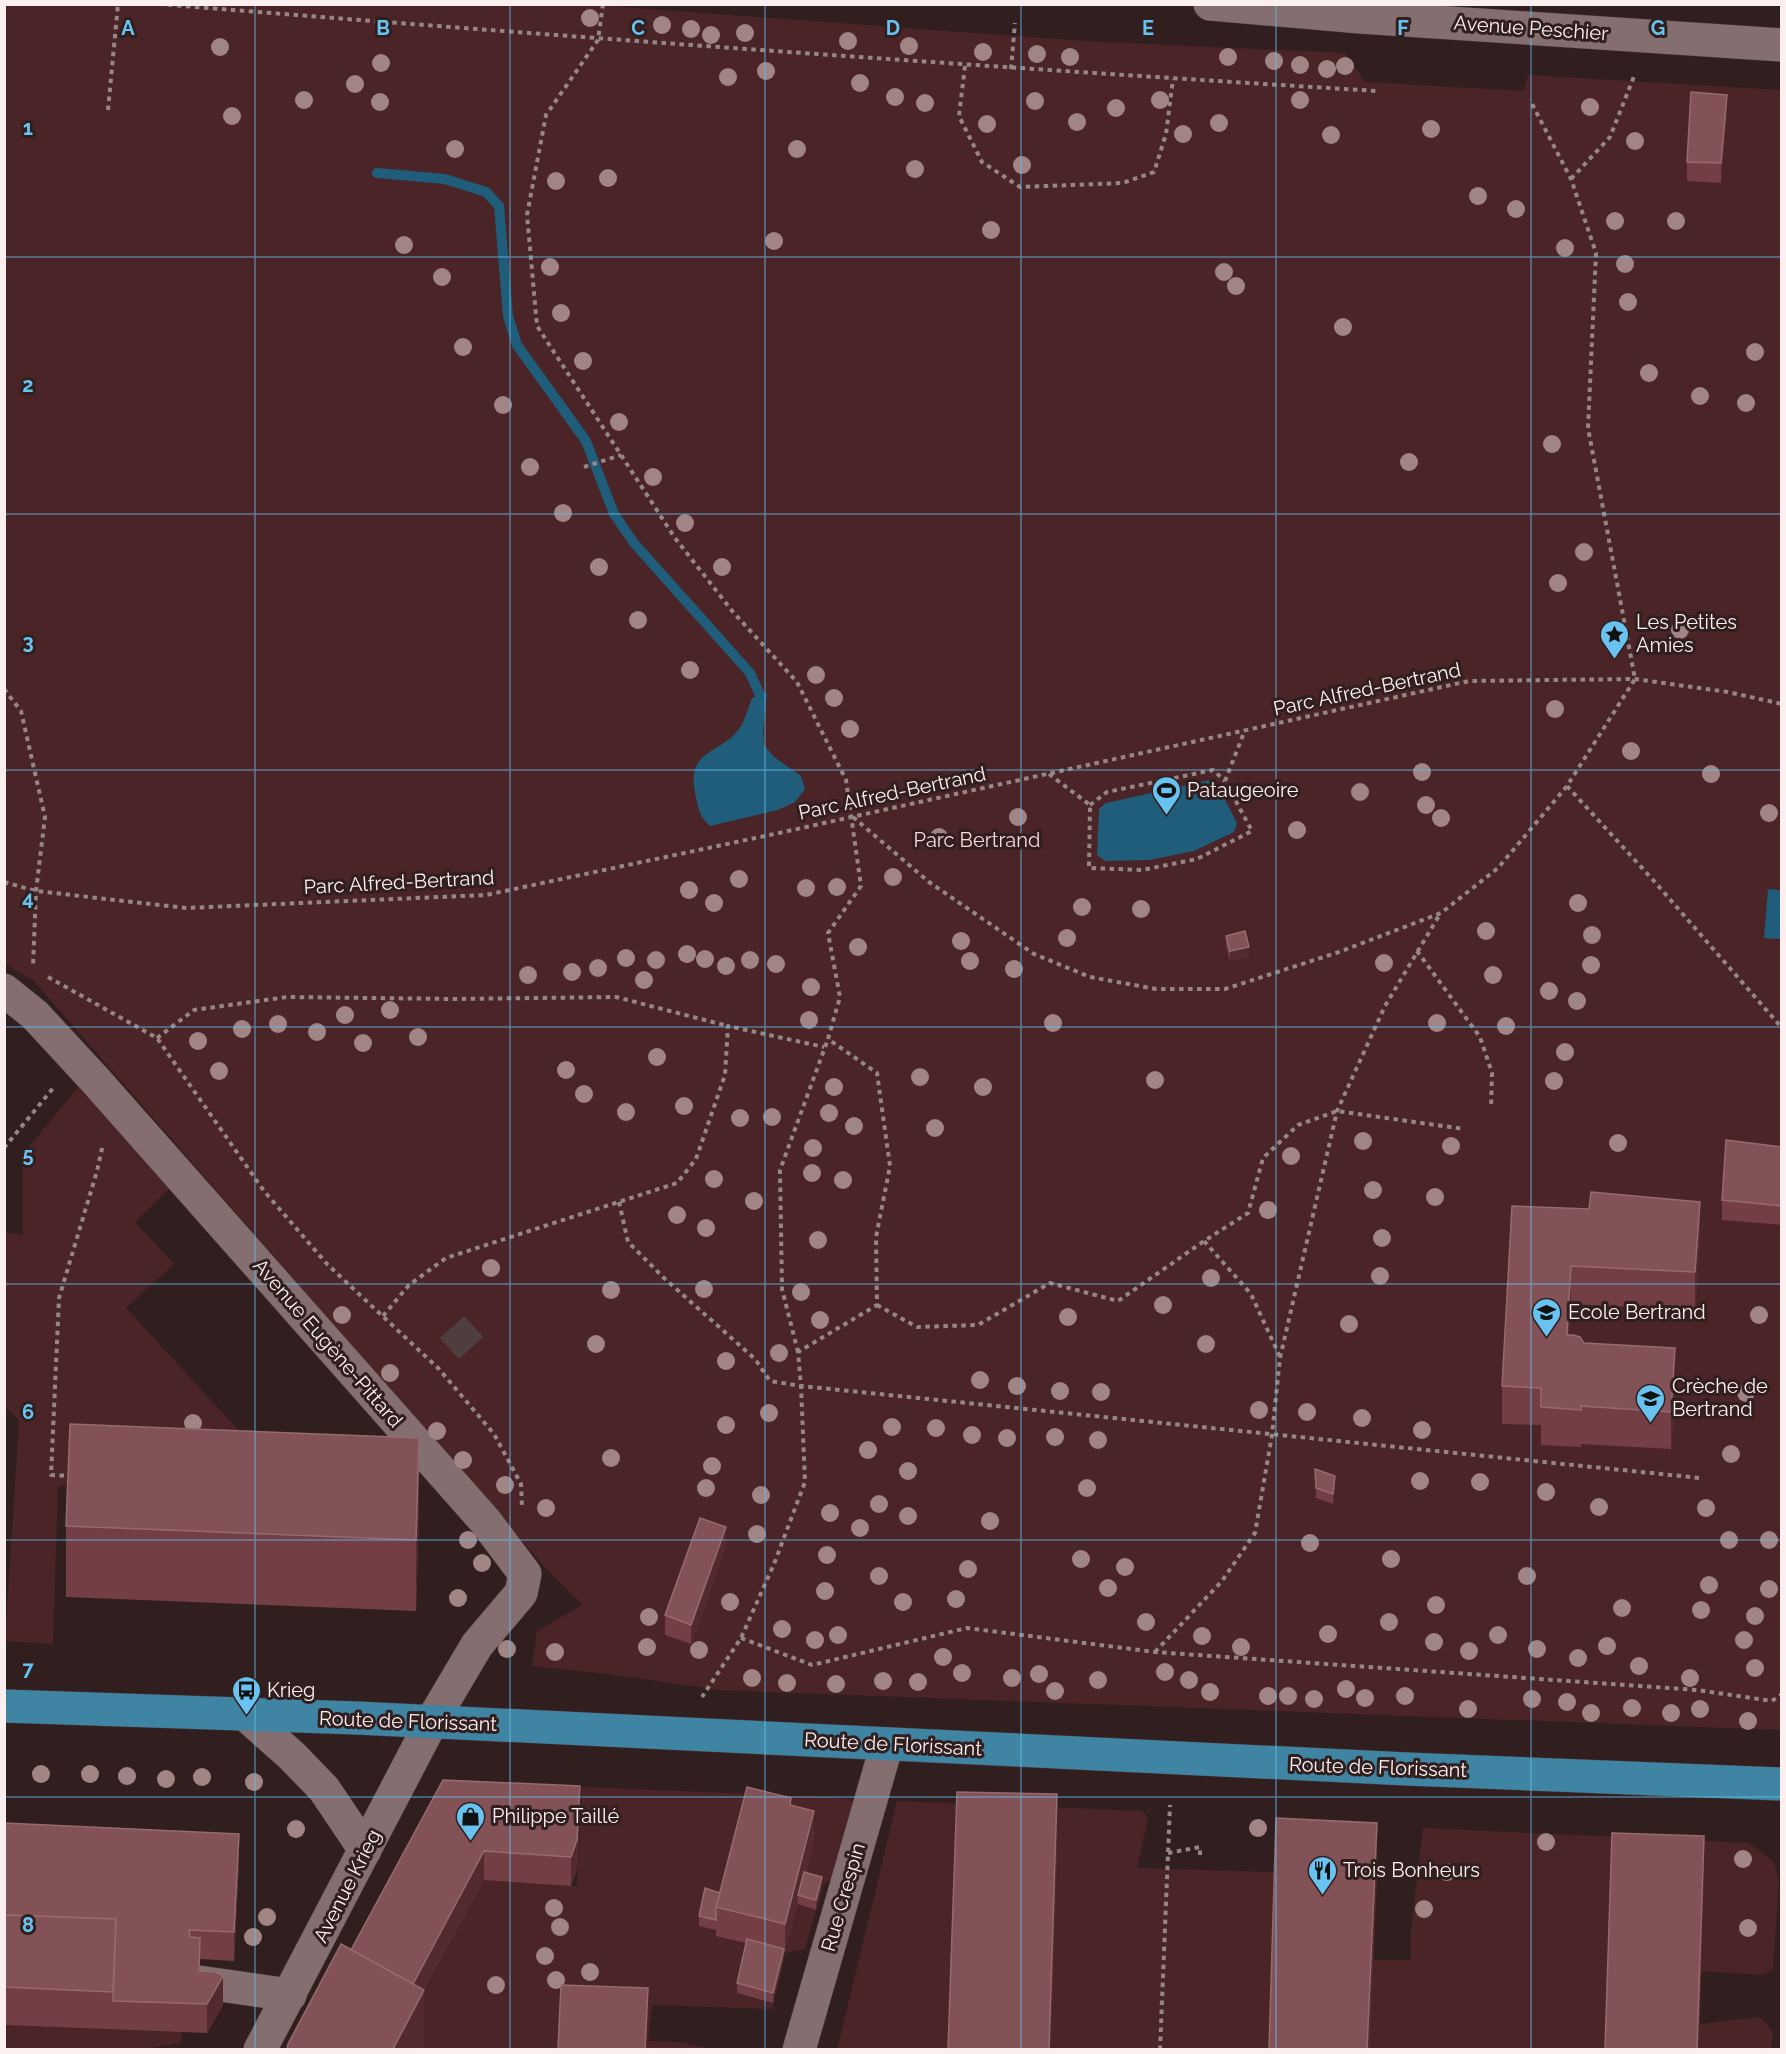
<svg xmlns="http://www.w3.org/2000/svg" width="1786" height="2054" viewBox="0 0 1786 2054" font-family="Raleway,sans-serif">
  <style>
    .green { fill: #4a2427 }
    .water { fill: #1f5d7a }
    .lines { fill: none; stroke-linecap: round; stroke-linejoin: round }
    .stream { stroke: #1f5d7a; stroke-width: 10 }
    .minor-tunnel { stroke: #4f3e3f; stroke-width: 33; stroke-dasharray: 33 16; stroke-linecap: butt }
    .minor-casing { stroke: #4a3b3c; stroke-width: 34 }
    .major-casing { stroke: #4a3b3c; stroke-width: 34 }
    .path { stroke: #968787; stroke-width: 4; stroke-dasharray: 4.5 4.5; stroke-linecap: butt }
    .minor { stroke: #846e6f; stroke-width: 33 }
    .major { stroke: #3f84a2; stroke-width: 33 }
    .tree { fill: #a18484 }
    .wall { fill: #733f44 }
    .shaded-wall { fill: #532a2e }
    .building { fill: #825256; stroke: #956b6e; stroke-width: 1.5 }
    .grid { fill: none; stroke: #69c3f1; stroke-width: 1.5; stroke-opacity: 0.55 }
    .labels { text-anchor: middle; stroke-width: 6; stroke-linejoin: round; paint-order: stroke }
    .street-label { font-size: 20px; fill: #fcefef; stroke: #311f20 }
    .poi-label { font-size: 20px; fill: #fcefef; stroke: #311f20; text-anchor: start }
    .park-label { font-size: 20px; fill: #fcd6d6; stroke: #311f20 }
    .grid-label { font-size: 20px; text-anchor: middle; font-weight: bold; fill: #69c3f1; stroke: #311f20; stroke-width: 6; stroke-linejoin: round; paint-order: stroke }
  </style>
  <rect width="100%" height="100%" fill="#311f20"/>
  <g class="green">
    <polygon points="5,5 596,5 1084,41 1345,53 1365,82 1524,91 1528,75 1781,90 1781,1730 718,1690 616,1675 532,1666 537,1631 582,1605 544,1566 33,980 5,964"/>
    <polygon points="80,1085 170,1188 135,1222 174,1264 126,1308 302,1499 58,1486 53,1644 5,1641 19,1420 5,1406 4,1232 23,1235 22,1155"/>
    <polygon points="582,1787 847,1798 855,1804 834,1877 822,1887 805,1907 816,1910 805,1949 785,1953 772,2009 652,2005 648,2041 680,2042 711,2049 647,2049 647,2041 560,2049 421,2049 403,2032 484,1880 577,1886"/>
    <polygon points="897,1801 1143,1811 1148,1819 1137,1868 1276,1872 1270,2049 837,2050"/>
    <polygon points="1423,1828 1749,1843 1774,1862 1779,1882 1773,1969 1764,1975 1701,1971 1607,2049 1369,2050 1373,1960 1411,1960 1411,1930"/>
    <polygon points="1760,2017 1773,2032 1771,2049 1699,2049 1700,2024"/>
    <polygon points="5,2025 182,2032 181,2043 146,2049 5,2050"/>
  </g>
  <g class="water">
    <path d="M767 693 763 730 764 745 774 757 801 776 805 789 795 802 778 810 710 826C698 814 699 810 695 793 686 749 721 754 739 729 745 721 748 708 752 698Z"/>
    <polygon points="1210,780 1217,784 1237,823 1234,832 1194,851 1149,860 1105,861 1097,855 1099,809 1106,803"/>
    <polygon points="1768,889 1781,890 1781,939 1764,938"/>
  </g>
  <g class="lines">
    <polyline class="stream" points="377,173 445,179 486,192 499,206 508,316 517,345 586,441 614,514 634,543 750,673 760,695"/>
    <polyline class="minor-tunnel" points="452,1327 471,1348"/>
    <defs>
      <g id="minor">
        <polyline points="1210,4 1360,17 1782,45"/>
        <polyline points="4,990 35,1015 96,1081 486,1522 525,1574 521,1593 477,1645 432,1721 260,2050"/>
        <polyline points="246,1715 292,1756 324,1789 365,1850"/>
        <polyline points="199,1982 290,1995"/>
        <polyline points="799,2050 887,1744"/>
      </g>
      <polyline id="major" points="4,1706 357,1718 1407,1769 1782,1784"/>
    </defs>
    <use href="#minor" class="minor-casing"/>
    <use href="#major" class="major-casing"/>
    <g class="path">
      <path d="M159 4C565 37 970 66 1377 91"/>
      <polyline points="603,4 598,40 546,115 527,215 537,326 675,538 733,612 797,682 846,780 861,886 828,933 840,997 828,1039 877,1073 890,1166 876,1237 877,1305 798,1352 801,1386 805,1482 774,1564 741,1638 702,1697"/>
      <polyline points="965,66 959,116 982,162 1020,187 1123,183 1154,172 1166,134 1173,79"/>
      <polyline points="1011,69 1015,23"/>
      <polyline points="108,110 118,4"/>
      <polyline points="1571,179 1610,137 1635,74"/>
      <polyline points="584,467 621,455"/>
      <polyline points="4,689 21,711 45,817 36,891 33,967"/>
      <polyline points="1049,774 1090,805 1089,868 1142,870 1197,859 1252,831 1225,781 1245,730"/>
      <polyline points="1567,786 1654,881 1782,1028"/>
      <polyline points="1090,805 1107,792 1213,770 1225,781"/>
      <polyline points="853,817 929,882 1034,954 1090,977 1156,989 1225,989 1339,952 1441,913 1498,868 1567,786 1635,679 1588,428 1596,253 1571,179 1530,100"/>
      <polyline points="4,882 36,891 186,908 486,895 779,833 1469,681 1635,679 1728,692 1782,704"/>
      <polyline points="1417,951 1480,1037 1492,1073 1491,1107"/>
      <polyline points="48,977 157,1038 264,1191 327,1264 439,1369 494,1434 521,1484 522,1508"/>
      <polyline points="157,1038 194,1010 287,997 454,999 616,997 728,1026"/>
      <polyline points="4,1148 54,1087"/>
      <polyline points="619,1202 628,1242 664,1278 755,1359 770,1381 801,1386 1700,1478"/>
      <polyline points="1204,1241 1251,1294 1280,1357"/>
      <polyline points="877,1305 917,1327 978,1325 1050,1283 1118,1301 1204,1241 1248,1213 1263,1158 1298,1125 1337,1111 1464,1129"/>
      <polyline points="383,1316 409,1285 446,1258 677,1183 696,1159 725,1075 728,1026 824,1047"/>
      <polyline points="798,1352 782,1289 780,1170 828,1039"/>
      <polyline points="73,1476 51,1475 59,1298 97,1171 103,1144"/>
      <polyline points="741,1638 812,1665 967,1628 1155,1652 1697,1690 1772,1701 1782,1694"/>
      <polyline points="1155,1652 1222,1581 1255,1533 1272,1435 1280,1358 1337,1111 1385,1006 1440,914"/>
      <polyline points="1168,1853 1200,1847 1200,1855"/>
      <polyline points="1160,2050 1170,1805"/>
    </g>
    <use href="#minor" class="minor"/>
    <use href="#major" class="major"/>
  </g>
  <g class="tree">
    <circle cx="590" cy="18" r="9"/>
    <circle cx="662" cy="25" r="9"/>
    <circle cx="691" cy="29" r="9"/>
    <circle cx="745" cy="33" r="9"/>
    <circle cx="711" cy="35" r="9"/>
    <circle cx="848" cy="41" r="9"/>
    <circle cx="909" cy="46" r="9"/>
    <circle cx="220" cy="47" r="9"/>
    <circle cx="983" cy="52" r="9"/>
    <circle cx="1037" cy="54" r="9"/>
    <circle cx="1070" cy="57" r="9"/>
    <circle cx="1228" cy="57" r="9"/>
    <circle cx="1274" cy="61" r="9"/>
    <circle cx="381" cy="63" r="9"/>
    <circle cx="1300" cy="65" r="9"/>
    <circle cx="1345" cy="66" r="9"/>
    <circle cx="1327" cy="69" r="9"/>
    <circle cx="766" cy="71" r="9"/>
    <circle cx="728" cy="77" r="9"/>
    <circle cx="860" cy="83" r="9"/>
    <circle cx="355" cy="84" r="9"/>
    <circle cx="895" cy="97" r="9"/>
    <circle cx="304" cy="100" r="9"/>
    <circle cx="1160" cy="100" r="9"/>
    <circle cx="1300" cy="100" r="9"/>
    <circle cx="1035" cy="101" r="9"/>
    <circle cx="380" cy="102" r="9"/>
    <circle cx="925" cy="103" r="9"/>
    <circle cx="1590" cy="107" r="9"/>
    <circle cx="1116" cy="108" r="9"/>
    <circle cx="232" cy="116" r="9"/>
    <circle cx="1077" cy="122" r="9"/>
    <circle cx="1219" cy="123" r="9"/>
    <circle cx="987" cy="124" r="9"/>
    <circle cx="1431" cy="129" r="9"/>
    <circle cx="1183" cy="134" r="9"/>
    <circle cx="1331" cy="135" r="9"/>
    <circle cx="1635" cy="141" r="9"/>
    <circle cx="455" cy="149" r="9"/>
    <circle cx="797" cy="149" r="9"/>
    <circle cx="1022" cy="165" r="9"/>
    <circle cx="915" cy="169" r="9"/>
    <circle cx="608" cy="178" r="9"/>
    <circle cx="556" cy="181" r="9"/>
    <circle cx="1478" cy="196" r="9"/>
    <circle cx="1516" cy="209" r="9"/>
    <circle cx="1615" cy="221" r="9"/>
    <circle cx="1676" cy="221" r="9"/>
    <circle cx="991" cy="230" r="9"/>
    <circle cx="774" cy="241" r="9"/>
    <circle cx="404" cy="245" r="9"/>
    <circle cx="1565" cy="248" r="9"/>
    <circle cx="1625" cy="264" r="9"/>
    <circle cx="550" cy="267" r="9"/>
    <circle cx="1224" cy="272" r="9"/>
    <circle cx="442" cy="277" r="9"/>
    <circle cx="1236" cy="286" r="9"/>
    <circle cx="1628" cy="302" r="9"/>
    <circle cx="561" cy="313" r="9"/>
    <circle cx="1343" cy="327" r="9"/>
    <circle cx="463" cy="347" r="9"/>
    <circle cx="1755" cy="352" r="9"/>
    <circle cx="583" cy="361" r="9"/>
    <circle cx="1649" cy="373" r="9"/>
    <circle cx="1700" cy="396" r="9"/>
    <circle cx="1746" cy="403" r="9"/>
    <circle cx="503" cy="405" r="9"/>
    <circle cx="619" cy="422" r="9"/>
    <circle cx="1552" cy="444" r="9"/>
    <circle cx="1409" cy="462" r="9"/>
    <circle cx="530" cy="467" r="9"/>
    <circle cx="653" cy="477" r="9"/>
    <circle cx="563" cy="513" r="9"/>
    <circle cx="685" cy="523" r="9"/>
    <circle cx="1584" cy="552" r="9"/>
    <circle cx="599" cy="567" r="9"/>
    <circle cx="722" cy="567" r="9"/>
    <circle cx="1558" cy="583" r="9"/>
    <circle cx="638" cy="620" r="9"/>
    <circle cx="1680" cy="630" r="9"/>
    <circle cx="690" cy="670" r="9"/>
    <circle cx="816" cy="675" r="9"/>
    <circle cx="834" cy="698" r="9"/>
    <circle cx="1555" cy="709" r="9"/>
    <circle cx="850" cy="729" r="9"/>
    <circle cx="1631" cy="751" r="9"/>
    <circle cx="1422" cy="772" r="9"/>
    <circle cx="1711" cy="774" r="9"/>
    <circle cx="1360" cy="792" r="9"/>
    <circle cx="1426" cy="805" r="9"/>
    <circle cx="1769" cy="813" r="9"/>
    <circle cx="1018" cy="817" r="9"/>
    <circle cx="1441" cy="818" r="9"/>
    <circle cx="1297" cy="830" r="9"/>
    <circle cx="939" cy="837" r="9"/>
    <circle cx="893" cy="877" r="9"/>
    <circle cx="739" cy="879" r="9"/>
    <circle cx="837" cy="887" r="9"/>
    <circle cx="806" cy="888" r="9"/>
    <circle cx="689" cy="890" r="9"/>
    <circle cx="714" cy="903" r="9"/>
    <circle cx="1578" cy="903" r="9"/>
    <circle cx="1082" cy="907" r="9"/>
    <circle cx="1141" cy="909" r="9"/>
    <circle cx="1486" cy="931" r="9"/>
    <circle cx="1592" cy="935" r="9"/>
    <circle cx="1067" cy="938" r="9"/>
    <circle cx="961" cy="941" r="9"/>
    <circle cx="858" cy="947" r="9"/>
    <circle cx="687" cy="954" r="9"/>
    <circle cx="626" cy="958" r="9"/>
    <circle cx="705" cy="959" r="9"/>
    <circle cx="656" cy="960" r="9"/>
    <circle cx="750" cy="960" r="9"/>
    <circle cx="970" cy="961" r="9"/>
    <circle cx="1384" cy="963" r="9"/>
    <circle cx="776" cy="964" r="9"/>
    <circle cx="1591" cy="965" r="9"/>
    <circle cx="726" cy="966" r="9"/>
    <circle cx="598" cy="968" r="9"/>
    <circle cx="1014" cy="969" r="9"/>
    <circle cx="572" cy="972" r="9"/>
    <circle cx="528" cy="975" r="9"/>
    <circle cx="1493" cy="975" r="9"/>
    <circle cx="644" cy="980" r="9"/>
    <circle cx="811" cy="987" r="9"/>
    <circle cx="1549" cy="991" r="9"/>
    <circle cx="1577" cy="1001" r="9"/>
    <circle cx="390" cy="1010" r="9"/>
    <circle cx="345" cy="1015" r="9"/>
    <circle cx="809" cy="1020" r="9"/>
    <circle cx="1053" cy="1023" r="9"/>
    <circle cx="1437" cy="1023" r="9"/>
    <circle cx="278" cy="1024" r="9"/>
    <circle cx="1506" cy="1026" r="9"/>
    <circle cx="242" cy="1029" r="9"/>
    <circle cx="317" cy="1032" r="9"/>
    <circle cx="418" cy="1037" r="9"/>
    <circle cx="198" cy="1041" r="9"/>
    <circle cx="363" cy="1043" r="9"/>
    <circle cx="1565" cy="1052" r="9"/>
    <circle cx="657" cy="1057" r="9"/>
    <circle cx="566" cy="1070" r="9"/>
    <circle cx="219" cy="1071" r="9"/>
    <circle cx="920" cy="1077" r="9"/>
    <circle cx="1155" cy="1080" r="9"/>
    <circle cx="1554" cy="1081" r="9"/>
    <circle cx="834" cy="1087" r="9"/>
    <circle cx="983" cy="1087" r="9"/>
    <circle cx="584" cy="1094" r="9"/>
    <circle cx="684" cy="1106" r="9"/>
    <circle cx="626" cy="1112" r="9"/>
    <circle cx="829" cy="1113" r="9"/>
    <circle cx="772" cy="1117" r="9"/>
    <circle cx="740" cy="1118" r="9"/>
    <circle cx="854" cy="1126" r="9"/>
    <circle cx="935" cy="1128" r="9"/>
    <circle cx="1363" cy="1141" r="9"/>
    <circle cx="1618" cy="1143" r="9"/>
    <circle cx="1451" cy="1146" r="9"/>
    <circle cx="813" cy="1148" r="9"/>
    <circle cx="1291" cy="1156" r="9"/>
    <circle cx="812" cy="1173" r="9"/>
    <circle cx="714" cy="1179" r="9"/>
    <circle cx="843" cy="1180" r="9"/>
    <circle cx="1373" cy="1190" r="9"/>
    <circle cx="1435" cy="1197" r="9"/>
    <circle cx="754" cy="1201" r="9"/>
    <circle cx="1268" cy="1210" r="9"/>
    <circle cx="677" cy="1215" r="9"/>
    <circle cx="706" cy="1228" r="9"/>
    <circle cx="1382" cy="1238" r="9"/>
    <circle cx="818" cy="1240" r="9"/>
    <circle cx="491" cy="1268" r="9"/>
    <circle cx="1380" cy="1276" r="9"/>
    <circle cx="1211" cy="1278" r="9"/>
    <circle cx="704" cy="1289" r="9"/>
    <circle cx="611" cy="1290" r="9"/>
    <circle cx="801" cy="1292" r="9"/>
    <circle cx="1163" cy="1305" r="9"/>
    <circle cx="342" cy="1315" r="9"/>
    <circle cx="1759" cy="1315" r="9"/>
    <circle cx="1068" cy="1317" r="9"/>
    <circle cx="820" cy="1320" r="9"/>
    <circle cx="1349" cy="1324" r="9"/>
    <circle cx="596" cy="1344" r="9"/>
    <circle cx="1206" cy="1344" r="9"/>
    <circle cx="779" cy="1353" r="9"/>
    <circle cx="726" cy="1361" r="9"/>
    <circle cx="390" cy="1373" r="9"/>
    <circle cx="980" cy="1380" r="9"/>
    <circle cx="1017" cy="1386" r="9"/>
    <circle cx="1060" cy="1391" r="9"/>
    <circle cx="1101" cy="1392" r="9"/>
    <circle cx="1746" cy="1393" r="9"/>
    <circle cx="1259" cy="1410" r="9"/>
    <circle cx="1307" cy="1412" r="9"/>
    <circle cx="769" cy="1413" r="9"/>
    <circle cx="1362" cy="1418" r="9"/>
    <circle cx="193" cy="1423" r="9"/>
    <circle cx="726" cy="1425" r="9"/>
    <circle cx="892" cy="1427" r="9"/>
    <circle cx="936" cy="1428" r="9"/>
    <circle cx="1422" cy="1430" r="9"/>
    <circle cx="437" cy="1431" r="9"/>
    <circle cx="972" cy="1435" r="9"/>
    <circle cx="1055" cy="1437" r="9"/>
    <circle cx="1007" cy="1438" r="9"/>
    <circle cx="1098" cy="1440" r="9"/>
    <circle cx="868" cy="1450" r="9"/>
    <circle cx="1731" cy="1454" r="9"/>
    <circle cx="611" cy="1458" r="9"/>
    <circle cx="463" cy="1460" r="9"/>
    <circle cx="712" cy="1466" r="9"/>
    <circle cx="908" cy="1471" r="9"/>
    <circle cx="1420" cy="1481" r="9"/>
    <circle cx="1480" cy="1482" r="9"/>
    <circle cx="505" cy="1485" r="9"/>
    <circle cx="706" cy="1488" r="9"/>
    <circle cx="1087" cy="1488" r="9"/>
    <circle cx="1546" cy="1492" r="9"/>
    <circle cx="761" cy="1495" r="9"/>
    <circle cx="879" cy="1504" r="9"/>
    <circle cx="1599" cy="1507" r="9"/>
    <circle cx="546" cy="1508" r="9"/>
    <circle cx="1706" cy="1508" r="9"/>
    <circle cx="830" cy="1513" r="9"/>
    <circle cx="908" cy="1516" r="9"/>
    <circle cx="990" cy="1521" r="9"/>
    <circle cx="860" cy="1528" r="9"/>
    <circle cx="757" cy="1534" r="9"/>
    <circle cx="468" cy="1540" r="9"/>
    <circle cx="1729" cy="1540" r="9"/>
    <circle cx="1769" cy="1540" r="9"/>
    <circle cx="1310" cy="1543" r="9"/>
    <circle cx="827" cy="1555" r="9"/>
    <circle cx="1081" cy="1559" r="9"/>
    <circle cx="1391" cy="1559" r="9"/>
    <circle cx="482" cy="1563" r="9"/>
    <circle cx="1125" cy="1567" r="9"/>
    <circle cx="968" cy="1569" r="9"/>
    <circle cx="879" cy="1576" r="9"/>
    <circle cx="1527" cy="1576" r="9"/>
    <circle cx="1709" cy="1585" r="9"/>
    <circle cx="1108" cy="1588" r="9"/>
    <circle cx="1769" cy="1589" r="9"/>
    <circle cx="825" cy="1591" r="9"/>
    <circle cx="458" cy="1598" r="9"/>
    <circle cx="956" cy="1599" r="9"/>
    <circle cx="730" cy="1602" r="9"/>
    <circle cx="903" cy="1602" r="9"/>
    <circle cx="1436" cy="1605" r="9"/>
    <circle cx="1622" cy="1608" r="9"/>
    <circle cx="1701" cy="1610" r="9"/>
    <circle cx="1755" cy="1616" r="9"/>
    <circle cx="649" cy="1617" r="9"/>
    <circle cx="1146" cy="1622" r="9"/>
    <circle cx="1389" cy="1622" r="9"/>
    <circle cx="782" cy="1629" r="9"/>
    <circle cx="1328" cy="1634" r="9"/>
    <circle cx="838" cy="1635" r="9"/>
    <circle cx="1498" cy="1635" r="9"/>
    <circle cx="1202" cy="1636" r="9"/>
    <circle cx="815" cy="1640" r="9"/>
    <circle cx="1744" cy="1640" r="9"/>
    <circle cx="1434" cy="1642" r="9"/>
    <circle cx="1607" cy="1646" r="9"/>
    <circle cx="647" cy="1647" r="9"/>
    <circle cx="1241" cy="1647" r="9"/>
    <circle cx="507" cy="1649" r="9"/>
    <circle cx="1537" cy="1649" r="9"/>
    <circle cx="699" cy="1650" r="9"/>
    <circle cx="1469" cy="1651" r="9"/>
    <circle cx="555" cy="1652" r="9"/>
    <circle cx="943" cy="1657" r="9"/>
    <circle cx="1578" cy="1658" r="9"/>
    <circle cx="1639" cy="1666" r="9"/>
    <circle cx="1755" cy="1668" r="9"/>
    <circle cx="1165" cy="1672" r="9"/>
    <circle cx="962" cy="1673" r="9"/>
    <circle cx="1039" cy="1674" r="9"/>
    <circle cx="752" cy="1678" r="9"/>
    <circle cx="1012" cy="1678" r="9"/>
    <circle cx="1690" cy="1678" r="9"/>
    <circle cx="1098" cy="1680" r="9"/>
    <circle cx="1189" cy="1680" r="9"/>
    <circle cx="883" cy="1681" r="9"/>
    <circle cx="918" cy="1682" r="9"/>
    <circle cx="787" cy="1683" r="9"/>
    <circle cx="836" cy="1684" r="9"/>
    <circle cx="1346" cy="1689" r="9"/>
    <circle cx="1055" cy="1691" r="9"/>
    <circle cx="1210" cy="1692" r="9"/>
    <circle cx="1268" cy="1696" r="9"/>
    <circle cx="1288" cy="1696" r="9"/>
    <circle cx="1405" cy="1696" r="9"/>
    <circle cx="1365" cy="1698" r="9"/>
    <circle cx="1314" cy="1699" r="9"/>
    <circle cx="1532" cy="1699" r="9"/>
    <circle cx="1567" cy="1702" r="9"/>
    <circle cx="1632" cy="1708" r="9"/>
    <circle cx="1468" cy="1709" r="9"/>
    <circle cx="1700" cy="1709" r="9"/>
    <circle cx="1591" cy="1713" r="9"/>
    <circle cx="1671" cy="1713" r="9"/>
    <circle cx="1748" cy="1721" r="9"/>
    <circle cx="41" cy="1774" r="9"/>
    <circle cx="90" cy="1774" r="9"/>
    <circle cx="127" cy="1776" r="9"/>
    <circle cx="202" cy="1777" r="9"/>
    <circle cx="166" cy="1779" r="9"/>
    <circle cx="254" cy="1782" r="9"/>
    <circle cx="1258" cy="1828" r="9"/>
    <circle cx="296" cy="1829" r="9"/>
    <circle cx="1546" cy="1842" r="9"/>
    <circle cx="1743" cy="1859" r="9"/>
    <circle cx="1447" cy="1872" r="9"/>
    <circle cx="554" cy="1908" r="9"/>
    <circle cx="1424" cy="1909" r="9"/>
    <circle cx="267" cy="1917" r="9"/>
    <circle cx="560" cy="1927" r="9"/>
    <circle cx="1748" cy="1928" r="9"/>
    <circle cx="253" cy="1937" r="9"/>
    <circle cx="545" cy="1956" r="9"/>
    <circle cx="590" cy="1972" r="9"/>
    <circle cx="556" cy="1980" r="9"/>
    <circle cx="496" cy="1985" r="9"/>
  </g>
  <g class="wall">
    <polygon points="1727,114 1721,183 1687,181 1687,162"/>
    <polygon points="1226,936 1249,957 1230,961 1226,946"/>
    <polygon points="1782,1147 1782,1225 1722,1220 1722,1200"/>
    <polygon points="1512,1206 1700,1239 1695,1310 1571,1304 1569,1335 1675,1386 1671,1449 1581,1444 1581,1447 1541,1445 1541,1425 1502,1424 1502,1386"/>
    <polygon points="1315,1469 1335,1486 1333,1504 1316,1498"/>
    <polygon points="419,1509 416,1611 66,1597 66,1526"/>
    <polygon points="726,1547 691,1644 665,1635 665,1615"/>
    <polygon points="443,1780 580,1815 577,1869 571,1886 484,1880 424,1991 424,2044 421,2049 287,2049 351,1950"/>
    <polygon points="791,1805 814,1840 806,1873 822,1887 816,1910 798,1904 784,1953 784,1958 773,2003 737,1993 737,1983 746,1943 716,1936 716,1930 699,1926 699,1916 720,1893"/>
    <polygon points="4,1823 239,1862 234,1961 200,1959 200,1971 223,2005 207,2033 4,2025"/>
  </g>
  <g class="shaded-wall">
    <polygon points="1727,95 1727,114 1721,183 1721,163"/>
    <polygon points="1249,947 1249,957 1230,961 1230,951"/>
    <polygon points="1700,1202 1700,1239 1695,1310 1695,1272"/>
    <polygon points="1571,1266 1571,1304 1567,1373 1567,1335"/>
    <polygon points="1675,1348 1675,1386 1671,1449 1671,1412"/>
    <polygon points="419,1438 419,1509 416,1611 416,1540"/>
    <polygon points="1335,1476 1335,1486 1333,1504 1333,1494"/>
    <polygon points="726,1527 726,1547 691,1644 691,1625"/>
    <polygon points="580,1786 580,1815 577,1869 571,1886 571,1857"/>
    <polygon points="1057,1794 1057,1865 1051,2049 1049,2049"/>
    <polygon points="814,1811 814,1840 800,1896 798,1895 798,1904 785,1953 785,1924"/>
    <polygon points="1377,1823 1377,1876 1370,2049 1367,2049"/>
    <polygon points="239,1834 239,1862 234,1961 234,1932"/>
    <polygon points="1704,1836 1704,1889 1699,2049 1697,2049"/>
    <polygon points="484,1851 484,1880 424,1991 424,2044 421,2049 393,2049 403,2003"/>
    <polygon points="822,1877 822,1887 816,1910 816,1900"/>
    <polygon points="200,1938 200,1967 199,2000 199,1971"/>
    <polygon points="784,1949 784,1958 773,2003 773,1993"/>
    <polygon points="223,1976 223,2005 207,2033 207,2004"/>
    <polygon points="648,1988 647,2049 645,2049"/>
  </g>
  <g class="building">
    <polygon points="1691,92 1727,95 1721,163 1687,162"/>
    <polygon points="1245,931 1249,947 1230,951 1226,936"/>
    <polygon points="1726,1140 1782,1147 1782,1206 1722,1200"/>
    <polygon points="1591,1192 1700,1202 1695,1272 1571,1266 1567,1335 1573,1335 1580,1337 1584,1343 1675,1348 1671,1412 1581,1406 1581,1410 1541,1407 1541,1388 1502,1386 1512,1206 1589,1209"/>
    <polygon points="70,1424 419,1438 416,1540 66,1526"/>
    <polygon points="1315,1469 1335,1476 1333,1494 1316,1488"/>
    <polygon points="700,1518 726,1527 691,1625 665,1615"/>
    <polygon points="443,1780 580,1786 577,1840 571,1857 484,1851 413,1984 351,1950"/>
    <polygon points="747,1787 791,1798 790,1805 814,1811 785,1924 716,1907"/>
    <polygon points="957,1792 1057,1794 1049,2049 948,2049"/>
    <polygon points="1276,1818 1377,1823 1367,2049 1269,2049"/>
    <polygon points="4,1823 239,1834 234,1932 189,1930 190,1937 200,1938 199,1971 215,1972 223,1976 207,2004 113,2001 116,1919 4,1915"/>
    <polygon points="1612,1833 1704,1836 1697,2049 1605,2049"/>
    <polygon points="804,1872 822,1877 816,1900 798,1895"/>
    <polygon points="705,1888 720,1893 716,1907 716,1920 699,1916"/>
    <polygon points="4,1915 116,1919 113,1992 4,1987"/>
    <polygon points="747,1939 784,1949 773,1993 737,1983"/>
    <polygon points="341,1944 424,1990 393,2049 287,2049 288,2044"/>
    <polygon points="561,1985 648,1988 645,2049 558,2049"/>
  </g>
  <path class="grid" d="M255 4V2050M510 4V2050M765 4V2050M1021 4V2050M1276 4V2050M1531 4V2050M4 257H1782M4 514H1782M4 770H1782M4 1027H1782M4 1284H1782M4 1540H1782M4 1797H1782"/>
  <defs>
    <symbol id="sight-pin" viewBox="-11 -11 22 30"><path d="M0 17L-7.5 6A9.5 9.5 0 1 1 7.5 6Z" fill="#69c3f1" stroke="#311f20"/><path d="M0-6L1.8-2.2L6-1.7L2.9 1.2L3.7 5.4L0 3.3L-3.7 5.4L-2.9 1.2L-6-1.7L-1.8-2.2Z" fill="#111"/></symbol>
    <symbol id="stadium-pin" viewBox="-11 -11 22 30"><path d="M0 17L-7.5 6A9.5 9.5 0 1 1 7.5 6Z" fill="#69c3f1" stroke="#311f20"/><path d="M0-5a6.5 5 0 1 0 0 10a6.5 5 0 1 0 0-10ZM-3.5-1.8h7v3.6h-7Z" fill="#111"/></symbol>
    <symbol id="school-pin" viewBox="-11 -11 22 30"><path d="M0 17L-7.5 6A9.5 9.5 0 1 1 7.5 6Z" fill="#69c3f1" stroke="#311f20"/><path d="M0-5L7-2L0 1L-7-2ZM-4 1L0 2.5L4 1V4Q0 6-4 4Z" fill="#111"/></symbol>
    <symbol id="bus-pin" viewBox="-11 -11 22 30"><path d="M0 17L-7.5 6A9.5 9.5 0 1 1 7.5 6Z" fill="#69c3f1" stroke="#311f20"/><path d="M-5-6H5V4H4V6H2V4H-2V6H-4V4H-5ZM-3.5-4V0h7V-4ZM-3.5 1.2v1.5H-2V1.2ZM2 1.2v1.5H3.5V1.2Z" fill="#111"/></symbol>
    <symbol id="shop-pin" viewBox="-11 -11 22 30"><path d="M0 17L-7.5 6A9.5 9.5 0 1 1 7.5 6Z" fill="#69c3f1" stroke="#311f20"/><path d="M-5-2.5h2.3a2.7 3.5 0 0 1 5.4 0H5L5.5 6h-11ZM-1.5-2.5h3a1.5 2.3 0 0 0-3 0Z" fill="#111"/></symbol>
    <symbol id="restaurant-pin" viewBox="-11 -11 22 30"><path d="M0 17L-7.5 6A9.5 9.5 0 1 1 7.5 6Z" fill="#69c3f1" stroke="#311f20"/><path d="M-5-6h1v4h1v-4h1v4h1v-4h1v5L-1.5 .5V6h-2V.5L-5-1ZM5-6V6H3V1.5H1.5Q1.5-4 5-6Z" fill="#111"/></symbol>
  </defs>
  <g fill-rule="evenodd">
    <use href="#sight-pin" x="1598" y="618" width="33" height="45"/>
    <use href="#stadium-pin" x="1150" y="774" width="33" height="45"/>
    <use href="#school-pin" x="1530" y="1296" width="33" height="45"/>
    <use href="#school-pin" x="1634" y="1382" width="33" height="45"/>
    <use href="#bus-pin" x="230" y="1674" width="33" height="45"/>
    <use href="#shop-pin" x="454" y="1800" width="33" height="45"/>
    <use href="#restaurant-pin" x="1306" y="1854" width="33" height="45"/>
  </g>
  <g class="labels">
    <g class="street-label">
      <text transform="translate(1531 28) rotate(4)" y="7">Avenue Peschier</text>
      <text transform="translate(1367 689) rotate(-12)" y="7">Parc Alfred-Bertrand</text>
      <text transform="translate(892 793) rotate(-12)" y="7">Parc Alfred-Bertrand</text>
      <text transform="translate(399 882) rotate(-3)" y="7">Parc Alfred-Bertrand</text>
      <text transform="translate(328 1343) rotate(49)" y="7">Avenue Eugène-Pittard</text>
      <text transform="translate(408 1721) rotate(2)" y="7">Route de Florissant</text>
      <text transform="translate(893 1744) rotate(3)" y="7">Route de Florissant</text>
      <text transform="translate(1378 1767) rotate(2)" y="7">Route de Florissant</text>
      <text transform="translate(347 1886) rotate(-63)" y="7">Avenue Krieg</text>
      <text transform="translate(843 1897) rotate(-74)" y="7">Rue Crespin</text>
    </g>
    <g class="poi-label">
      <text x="1636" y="629">Les Petites<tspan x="1636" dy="23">Amies</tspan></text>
      <text x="1187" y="797">Pataugeoire</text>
      <text x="1568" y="1319">Ecole Bertrand</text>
      <text x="1672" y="1393">Crèche de<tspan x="1672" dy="23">Bertrand</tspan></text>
      <text x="267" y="1697">Krieg</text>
      <text x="492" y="1823">Philippe Taillé</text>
      <text x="1343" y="1877">Trois Bonheurs</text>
    </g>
    <g class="park-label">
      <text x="977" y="847">Parc Bertrand</text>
    </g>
  </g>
  <g class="grid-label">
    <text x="128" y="35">A</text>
    <text x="383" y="35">B</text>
    <text x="638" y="35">C</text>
    <text x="893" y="35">D</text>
    <text x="1148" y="35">E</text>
    <text x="1403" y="35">F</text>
    <text x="1658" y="35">G</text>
    <text x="28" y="135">1</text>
    <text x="28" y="392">2</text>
    <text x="28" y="649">3</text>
    <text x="28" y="905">4</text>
    <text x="28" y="1162">5</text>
    <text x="28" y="1419">6</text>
    <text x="28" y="1676">7</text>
    <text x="28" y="1932">8</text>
  </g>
  <rect width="1786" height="2054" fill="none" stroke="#fcefef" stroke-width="12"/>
</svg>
